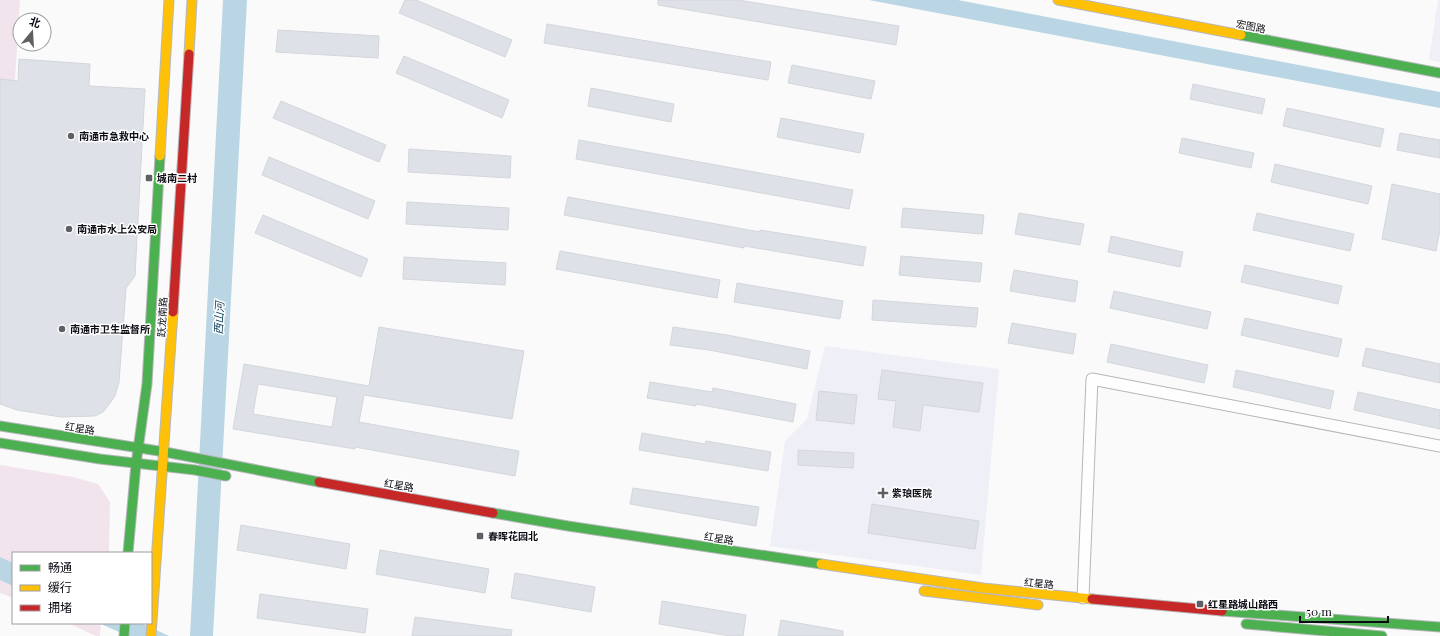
<svg xmlns="http://www.w3.org/2000/svg" width="1440" height="636" viewBox="0 0 1440 636" font-family="'Playfair Display','Noto Sans SC',serif">
  <style>
    .built { fill: #efeff8 }
    .green { fill: #f2e4ed }
    .water { fill: #bad6e4 }
    .building { fill: #dee1e7; stroke: #d3d6db; fill-rule: evenodd }
    .lines { fill: none; stroke-linecap: round; stroke-linejoin: round }
    .street-casing { stroke: #b7b7bc; stroke-width: 13 }
    .fast-casing { stroke: #b7b7bc; stroke-width: 11 }
    .slow-casing { stroke: #b7b7bc; stroke-width: 11 }
    .jam-casing { stroke: #b7b7bc; stroke-width: 11 }
    .street { stroke: #fefefe; stroke-width: 11 }
    .fast { stroke: #4caf50; stroke-width: 9 }
    .slow { stroke: #ffc107; stroke-width: 9 }
    .jam { stroke: #c62828; stroke-width: 9 }
    .poi-dot { fill: #5f5f64; stroke: #fff; stroke-width: 1.5 }
    .labels { text-anchor: middle; stroke-width: 3; stroke-linejoin: round; paint-order: stroke }
    .street-label { font-size: 10px; fill: #0b0b14; stroke: #fff }
    .poi-label { font-size: 10px; font-weight: bold; fill: #0b0b14; stroke: #fff; text-anchor: start }
    .water-label { font-size: 11px; font-style: italic; fill: #0b3f55; stroke: #fff }
  </style>
  <rect width="100%" height="100%" fill="#fafafa"/>
  <g class="built">
    <polygon points="1438,0 1440,0 1440,62 1429,60"/>
    <polygon points="825,346 999,369 981,575 770,546 785,441 807,419"/>
  </g>
  <g class="green">
    <polygon points="0,0 20,0 15,80 0,80"/>
    <polygon points="0,465 73,477 98,484 110,502 109,553 13,553 13,598 0,593"/>
    <polygon points="68,623 101,623 100,636 96,636"/>
  </g>
  <g class="water">
    <polygon points="223,0 247,0 213,636 190,636"/>
    <polygon points="869,0 958,0 1440,92 1440,108"/>
    <polygon points="0,557 13,563 13,586 0,580"/>
    <polygon points="99,623 141,623 169,636 128,636"/>
  </g>
  <g class="building">
    <polygon points="405,0 416,0 512,40 505,57 399,13"/>
    <polygon points="658,0 738,0 899,26 896,45 658,5"/>
    <polygon points="547,24 771,62 768,80 544,43"/>
    <polygon points="278,30 379,36 378,58 276,52"/>
    <polygon points="404,56 509,100 502,118 396,73"/>
    <polygon points="19,59 90,64 89,86 145,89 135,276 126,288 119,382 115,396 108,406 103,412 95,416 61,417 17,410 0,404 0,79 18,81"/>
    <polygon points="792,65 875,81 871,99 788,83"/>
    <polygon points="1193,84 1265,99 1262,114 1190,99"/>
    <polygon points="591,88 674,104 671,122 588,106"/>
    <polygon points="281,101 386,145 379,162 273,118"/>
    <polygon points="1287,108 1384,129 1380,147 1283,126"/>
    <polygon points="781,118 864,134 860,153 777,137"/>
    <polygon points="1400,133 1440,140 1440,158 1397,150"/>
    <polygon points="1182,138 1254,153 1251,168 1179,153"/>
    <polygon points="579,140 853,190 849,209 576,159"/>
    <polygon points="409,149 511,156 510,178 408,172"/>
    <polygon points="269,157 375,201 368,219 262,175"/>
    <polygon points="1275,164 1372,186 1368,204 1271,182"/>
    <polygon points="1392,184 1440,194 1440,230 1436,251 1382,239"/>
    <polygon points="568,197 760,232 760,230 866,247 863,266 744,246 744,248 564,215"/>
    <polygon points="407,202 509,208 508,230 406,224"/>
    <polygon points="903,208 984,215 982,234 901,227"/>
    <polygon points="1019,213 1084,224 1080,245 1015,234"/>
    <polygon points="1257,213 1354,234 1350,251 1253,230"/>
    <polygon points="263,215 368,259 361,277 255,233"/>
    <polygon points="1111,236 1183,252 1180,267 1108,252"/>
    <polygon points="560,251 720,280 717,298 556,269"/>
    <polygon points="901,256 982,263 980,282 899,275"/>
    <polygon points="404,257 506,263 505,285 403,279"/>
    <polygon points="1245,265 1342,286 1338,304 1241,282"/>
    <polygon points="1014,270 1078,281 1075,302 1010,291"/>
    <polygon points="737,283 843,301 840,319 734,302"/>
    <polygon points="1114,291 1211,312 1207,329 1110,308"/>
    <polygon points="873,300 978,308 976,327 872,320"/>
    <polygon points="1245,318 1342,339 1338,357 1241,335"/>
    <polygon points="1012,323 1076,334 1073,354 1008,343"/>
    <path d="M379 327 524 351 512 419 364 395 359 422 519 451 515 476 355 447V449L233 429 244 364 369 386ZM258 384 337 397 332 427 253 414Z"/>
    <polygon points="673,327 727,335 810,351 807,369 709,350 670,345"/>
    <polygon points="1111,344 1208,365 1204,383 1107,362"/>
    <polygon points="1366,348 1440,364 1440,383 1362,366"/>
    <polygon points="882,370 983,383 979,412 923,405 920,431 893,427 896,401 878,399"/>
    <polygon points="1236,370 1334,391 1330,409 1233,387"/>
    <polygon points="650,382 712,392 713,388 796,404 793,422 696,404 696,406 647,398"/>
    <polygon points="819,391 857,395 854,424 816,420"/>
    <polygon points="1358,392 1440,410 1440,429 1354,410"/>
    <polygon points="642,433 705,444 706,441 771,452 768,471 639,450"/>
    <polygon points="798,450 854,453 853,468 798,465"/>
    <polygon points="633,488 759,507 756,526 630,504"/>
    <polygon points="872,504 979,521 975,549 868,533"/>
    <polygon points="241,525 350,544 346,569 237,550"/>
    <polygon points="380,550 489,569 485,593 376,574"/>
    <polygon points="515,573 595,587 591,612 511,598"/>
    <polygon points="260,594 368,609 365,633 257,618"/>
    <polygon points="662,601 746,615 743,636 730,636 659,624"/>
    <polygon points="415,617 512,630 511,636 412,636"/>
    <polygon points="781,620 843,631 843,636 778,636"/>
  </g>
  <g class="lines">
    <defs>
      <polyline id="street" points="1083,598 1092,379 1440,446"/>
      <g id="fast">
        <polyline points="1241,35 1440,73"/>
        <polyline points="0,426 165,452 319,482"/>
        <polyline points="0,443 100,459 195,470 226,476"/>
        <polyline points="493,513 568,526 821,564"/>
        <polyline points="128,553 136,464 147,384 160,156"/>
        <polyline points="1222,611 1440,627"/>
        <polyline points="1246,624 1382,636"/>
        <polyline points="124,636 125,623"/>
      </g>
      <g id="slow">
        <polyline points="1058,0 1241,35"/>
        <polyline points="189,54 192,0"/>
        <polyline points="160,156 169,0"/>
        <polyline points="821,564 983,588 1092,599"/>
        <polyline points="924,591 1038,605"/>
        <polyline points="151,636 173,312"/>
      </g>
      <g id="jam">
        <polyline points="173,312 189,54"/>
        <polyline points="319,482 493,513"/>
        <polyline points="1092,599 1222,611"/>
      </g>
    </defs>
    <use href="#street" class="street-casing"/>
    <use href="#fast" class="fast-casing"/>
    <use href="#slow" class="slow-casing"/>
    <use href="#jam" class="jam-casing"/>
    <use href="#street" class="street"/>
    <use href="#fast" class="fast"/>
    <use href="#slow" class="slow"/>
    <use href="#jam" class="jam"/>
  </g>
  <g class="poi-dot">
    <circle cx="71" cy="136" r="4"/>
    <rect x="145" y="174" width="8" height="8" rx="2"/>
    <circle cx="69" cy="229" r="4"/>
    <circle cx="62" cy="329" r="4"/>
    <path d="M881 487h4v4h4v4h-4v4h-4v-4h-4v-4h4z"/>
    <rect x="476" y="532" width="8" height="8" rx="2"/>
    <rect x="1196" y="600" width="8" height="8" rx="2"/>
  </g>
  <g class="labels">
    <g class="street-label">
      <text transform="translate(1251 26) rotate(11)" y="4">宏图路</text>
      <text transform="translate(162 317) rotate(-87)" y="4">跃龙南路</text>
      <text transform="translate(80 428) rotate(9)" y="4">红星路</text>
      <text transform="translate(399 485) rotate(10)" y="4">红星路</text>
      <text transform="translate(719 538) rotate(9)" y="4">红星路</text>
      <text transform="translate(1039 583) rotate(6)" y="4">红星路</text>
    </g>
    <g class="poi-label">
      <text x="79" y="140">南通市急救中心</text>
      <text x="157" y="182">城南二村</text>
      <text x="77" y="233">南通市水上公安局</text>
      <text x="70" y="333">南通市卫生监督所</text>
      <text x="892" y="497">紫琅医院</text>
      <text x="488" y="540">春晖花园北</text>
      <text x="1208" y="608">红星路城山路西</text>
    </g>
    <g class="water-label">
      <text transform="translate(219 318) rotate(-87)" y="4">西山河</text>
    </g>
  </g>
  <rect x="12" y="552" width="140" height="72" fill="#ffffff" stroke="#9d9da1"/>
  <rect x="20" y="565" width="20" height="6" fill="#4caf50" stroke="#9d9da1"/>
  <text x="48" y="572" font-size="12" fill="#0b0b14">畅通</text>
  <rect x="20" y="585" width="20" height="6" fill="#ffc107" stroke="#9d9da1"/>
  <text x="48" y="592" font-size="12" fill="#0b0b14">缓行</text>
  <rect x="20" y="605" width="20" height="6" fill="#c62828" stroke="#9d9da1"/>
  <text x="48" y="612" font-size="12" fill="#0b0b14">拥堵</text>
  <g transform="translate(32 32) rotate(18)"><circle r="19" fill="#ffffff" stroke="#9d9da1"/>
  <path d="M0-3L7 15L0 10L-7 15Z" fill="#5f5f64"/>
  <text y="-6" font-size="11" font-weight="bold" text-anchor="middle" fill="#0b0b14">北</text>
  </g>
  <path d="M1300 616v6h88v-6" fill="none" stroke="#0b0b14" stroke-width="2"/>
  <text x="1306" y="616" font-size="12" fill="#0b0b14" stroke="#ffffff" stroke-width="3" paint-order="stroke">50 m</text>
</svg>
